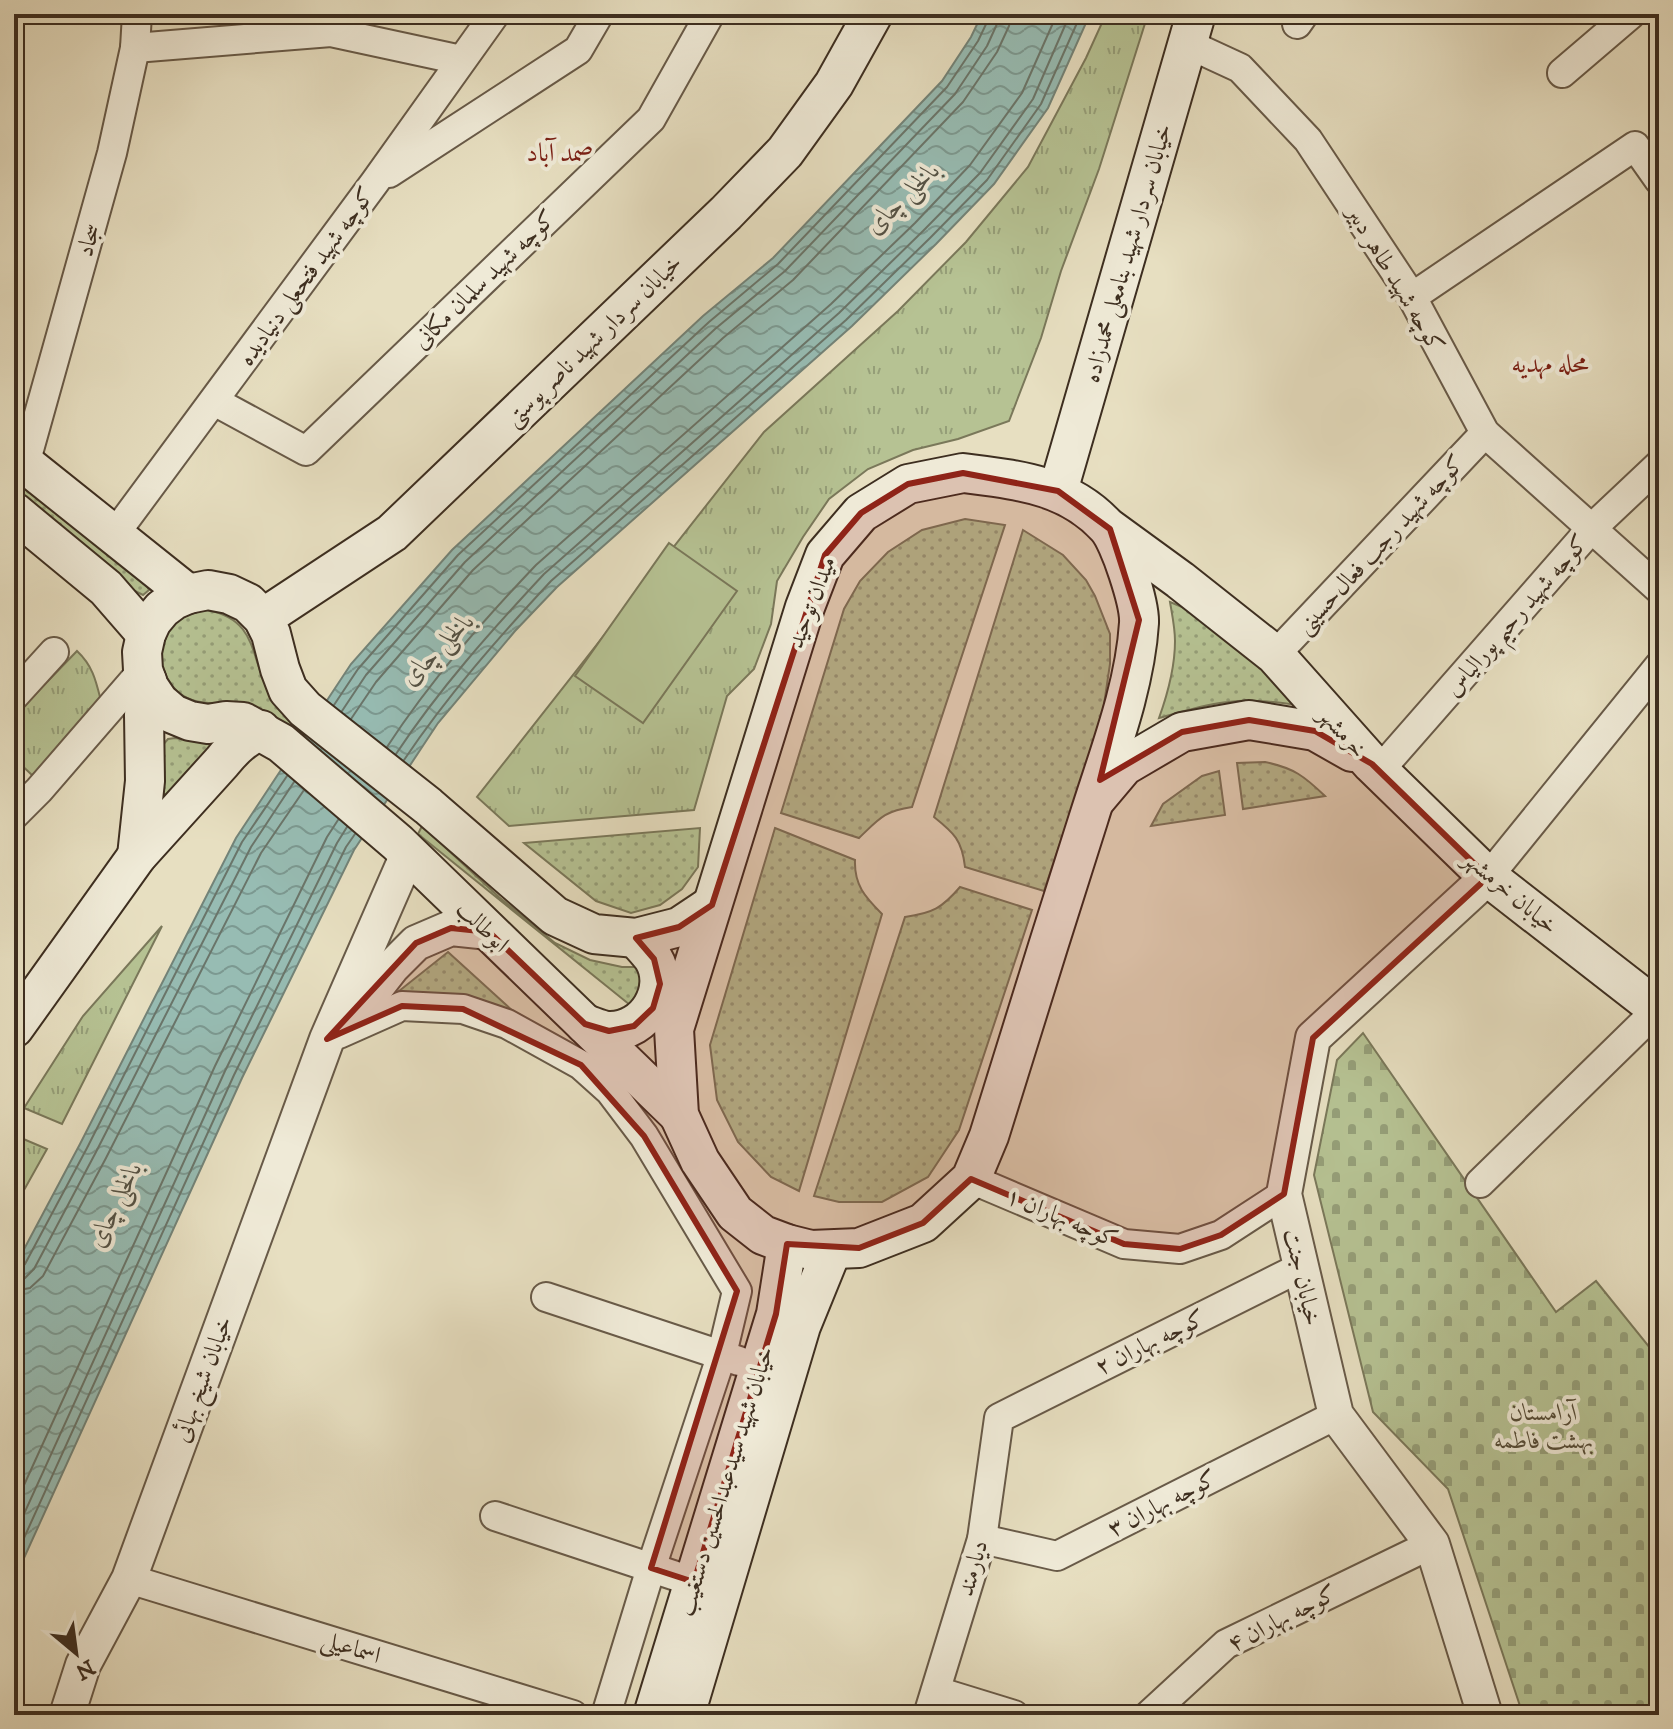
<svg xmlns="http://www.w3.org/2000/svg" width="1673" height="1729" viewBox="0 0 1673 1729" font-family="'IM FELL DW Pica',Amiri,serif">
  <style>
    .grass { fill: url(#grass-dots); stroke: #7a785a; stroke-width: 2 }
    .cemetery { fill: url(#cemetery-stones); stroke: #7a785a; stroke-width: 2 }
    .park { fill: url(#park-tufts); stroke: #7a785a; stroke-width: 2 }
    .garden { fill: #b6c293; stroke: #7a785a; stroke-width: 2 }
    .water { fill: url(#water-waves); stroke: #738378; stroke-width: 2 }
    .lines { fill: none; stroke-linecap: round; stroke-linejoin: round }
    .shore { stroke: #6a756a; stroke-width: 2 }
    .minor-casing { stroke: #685a48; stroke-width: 32 }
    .tertiary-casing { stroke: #685a48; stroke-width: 38 }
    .secondary-casing { stroke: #3d2e20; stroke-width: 42 }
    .minor { stroke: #efead7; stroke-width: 28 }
    .tertiary { stroke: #efead7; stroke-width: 34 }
    .secondary { stroke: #efead7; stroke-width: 38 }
    .marked { fill: #8f2418; fill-opacity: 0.2; stroke: #8f2418; stroke-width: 6; stroke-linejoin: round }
    .labels { text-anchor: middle; stroke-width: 8; stroke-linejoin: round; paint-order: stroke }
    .street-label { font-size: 24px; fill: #3d2e20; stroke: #efead7 }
    .park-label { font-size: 24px; font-style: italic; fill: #554c37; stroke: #efead7 }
    .neighbourhood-label { font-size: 26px; fill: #7a1f14; stroke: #efead7 }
    .water-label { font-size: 26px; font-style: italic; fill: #545245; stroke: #efead7 }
  </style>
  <defs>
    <pattern id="grass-dots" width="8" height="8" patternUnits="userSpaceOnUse" patternTransform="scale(2)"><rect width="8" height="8" fill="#b6c293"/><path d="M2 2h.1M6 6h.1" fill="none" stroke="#959e78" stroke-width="1.8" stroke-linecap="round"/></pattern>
    <pattern id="cemetery-stones" width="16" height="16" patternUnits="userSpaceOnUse" patternTransform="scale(2)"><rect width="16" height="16" fill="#b6c293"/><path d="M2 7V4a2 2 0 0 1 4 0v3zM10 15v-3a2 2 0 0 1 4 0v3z" fill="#959e78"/></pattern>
    <pattern id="park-tufts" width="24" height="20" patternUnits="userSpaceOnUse" patternTransform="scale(2)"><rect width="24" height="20" fill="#b6c293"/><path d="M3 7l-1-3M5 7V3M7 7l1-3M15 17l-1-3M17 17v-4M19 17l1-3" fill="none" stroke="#959e78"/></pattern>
    <pattern id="water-waves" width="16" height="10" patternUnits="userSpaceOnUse" patternTransform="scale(2)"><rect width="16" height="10" fill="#97bcb3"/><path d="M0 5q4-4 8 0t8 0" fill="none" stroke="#7c9991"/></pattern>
  </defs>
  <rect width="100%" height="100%" fill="#e7dfc1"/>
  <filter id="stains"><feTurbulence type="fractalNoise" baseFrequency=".0025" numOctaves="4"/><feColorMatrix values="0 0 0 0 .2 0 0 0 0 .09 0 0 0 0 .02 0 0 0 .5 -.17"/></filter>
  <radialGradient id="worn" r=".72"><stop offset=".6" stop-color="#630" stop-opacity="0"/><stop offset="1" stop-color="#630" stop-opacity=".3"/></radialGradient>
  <g class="grass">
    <polygon points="14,471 144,580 149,590 143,595 135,591 14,489"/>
    <path d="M965 519 1005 525 912 807C884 811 879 819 859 838L781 813 844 609 860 581 888 552 922 530Z"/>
    <path d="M1023 530 1063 555 1086 580 1095 596 1110 634V664L1102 718 1044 891 965 867C962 840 954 833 934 817Z"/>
    <path d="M1170 602 1199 614 1241 647 1298 705C1275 702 1251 699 1228 702 1205 704 1182 712 1159 718 1168 693 1175 667 1175 641 1175 628 1172 614 1170 602Z"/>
    <path d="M208 610C255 620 250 651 266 686 273 703 285 713 299 725L290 735C274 726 258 714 241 707 226 701 207 706 192 700 168 691 154 662 164 638 172 619 189 612 208 610Z"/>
    <polygon points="175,738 220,745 172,799 160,791 161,747 168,739"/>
    <path d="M1265 762C1294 768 1304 776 1325 796L1243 809 1237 763Z"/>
    <polygon points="1219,771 1225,815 1151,826 1163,804 1202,776"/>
    <polygon points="422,826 499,897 555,943 590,960 622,967 639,967 647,989 630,1005 418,834"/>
    <polygon points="700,828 698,867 682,889 660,905 631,913 596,901 524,843"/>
    <path d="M775 828 855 860C854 885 865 897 882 914L799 1191 771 1177 738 1142 717 1100 710 1045Z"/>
    <path d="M960 887 1032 910 959 1130 928 1177 882 1202H839L814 1196 905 917C933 913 942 908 960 887Z"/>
    <polygon points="448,952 514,1012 394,995"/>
  </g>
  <polygon class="cemetery" points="1363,1033 1556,1312 1596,1281 1659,1359 1659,1715 1523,1715 1448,1489 1373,1412 1314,1175 1337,1060"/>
  <g class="park">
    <polygon points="1106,14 1148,14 1099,169 1061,271 1041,338 1009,421 958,439 913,450 868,469 829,499 803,537 777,581 771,624 754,669 727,696 694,810 509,826 477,797 764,432 898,311 966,242 1028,167 1086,58"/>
    <path d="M77 651C93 666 96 681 101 701L33 776 14 758V716Z"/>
    <polygon points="162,926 62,1124 24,1108 83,1016"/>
    <polygon points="14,1135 47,1149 14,1208"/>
  </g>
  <polygon class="garden" points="669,543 737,591 643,723 575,676"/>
  <polygon class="water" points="982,14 1090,14 1048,108 994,184 936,244 852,326 557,587 515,631 438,723 354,850 242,1078 14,1580 14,1268 80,1144 236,838 351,664 452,550 703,316 773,258 942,81 971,37"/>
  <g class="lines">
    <g class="shore">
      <polyline points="334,705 358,669 458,555 709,322 778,264 947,87 978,41 988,20 989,14"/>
      <polyline points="342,711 366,675 465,562 715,329 785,271 955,94 987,46 997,24 999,14"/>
      <polyline points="351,719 376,682 473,570 723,338 793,280 963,102 997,52 1009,26 1011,14"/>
      <path d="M387 747C430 681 482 622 536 565L831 304 915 223 970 165 1022 93 1057 14"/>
      <path d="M396 754C439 689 491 631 544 574L839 313 923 231 980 173 1033 99 1070 14"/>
      <path d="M404 760C447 696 498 638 551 581L846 320 930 238 987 180 1041 104 1081 14"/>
      <polyline points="14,1269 20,1269 25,1264 87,1148 242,842 287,776"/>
      <polyline points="14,1279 25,1278 34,1269 96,1152 251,847 294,782"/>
      <polyline points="14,1291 30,1288 43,1276 106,1158 261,853 304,790"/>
      <polyline points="14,1507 215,1066 327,837 338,820"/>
      <polyline points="14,1536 225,1071 337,843 347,827"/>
      <polyline points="14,1560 234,1075 346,847 355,834"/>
    </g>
    <defs>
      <g id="minor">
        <polyline points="1297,24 1304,14"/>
        <polyline points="1188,44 1240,68 1308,140 1412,297 1485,433 1659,589"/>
        <polyline points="135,48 331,32 461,60"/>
        <polyline points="1562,73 1631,14"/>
        <polyline points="389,173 578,50 599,14"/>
        <polyline points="1412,297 1635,146 1659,180"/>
        <polyline points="214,401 306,451 651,119 710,14"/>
        <polyline points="25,464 112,153 135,48 137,14"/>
        <polyline points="114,535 375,182 495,14"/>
        <polyline points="1275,655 1485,433"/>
        <polyline points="14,696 54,652"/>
        <polyline points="1379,771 1591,529 1659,465"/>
        <polyline points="14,815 39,790 143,670"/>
        <polyline points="1488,877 1659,666"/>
        <polyline points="339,1034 402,1006 463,1009 507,1024 581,1065 610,1091 644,1136 737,1291 722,1354 651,1568 606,1715"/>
        <polyline points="971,1179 1124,1244 1180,1249 1221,1235 1284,1194"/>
        <polyline points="1480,1183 1659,1008"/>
        <polyline points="546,1297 739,1361"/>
        <polyline points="495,1516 694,1582"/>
        <polyline points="982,1539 1057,1556 1336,1415"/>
        <polyline points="129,1579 573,1715"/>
        <polyline points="936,1691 1014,1715"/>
        <polyline points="928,1715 982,1539 999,1418 1301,1267"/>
        <polyline points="1149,1715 1226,1644 1432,1544"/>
      </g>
      <g id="tertiary">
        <polyline points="345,1022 360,1008 392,967 416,943 451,928 489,932"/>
        <polyline points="67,1715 83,1665 129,1579 327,1039 408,854"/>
        <polyline points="1485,1715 1432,1544 1336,1415 1284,1194 1313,1038 1488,877"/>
      </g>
      <g id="secondary">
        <polyline points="14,455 188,594"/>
        <path d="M963 473C1017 480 1068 484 1107 527 1120 541 1140 604 1139 623 1135 688 1108 756 1089 817 1055 923 1022 1030 989 1136L971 1179 923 1223 859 1248 811 1250 787 1244 763 1235 735 1213 700 1161 679 1115 674 1029 805 607 825 555 861 513 908 484Z"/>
        <polyline points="1058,491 1196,14"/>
        <polyline points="14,512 106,588 146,634"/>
        <polyline points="1110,529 1180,580 1275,655 1372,764 1488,877 1659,1010"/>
        <polyline points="263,618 392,533 726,213 785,152 834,84 873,14"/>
        <polyline points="1097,798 1124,766 1182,732 1249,720 1315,731 1352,752"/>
        <polyline points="137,856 145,781 144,715 147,681"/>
        <path d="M585 1024C592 1026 602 1031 609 1031 646 1032 672 989 653 958 648 951 641 944 636 938"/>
        <path d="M14 1028 137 856 222 762C234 747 244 738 261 730"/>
        <polyline points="679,1115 398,843 281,743 243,722 226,721 208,724 190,721 173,714 159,702 149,687 143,670 142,652 146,634 152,621 162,609 174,600 188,594 208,590 229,594 248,603 263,618 271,634 280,669 288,690 305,709 428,806 555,916 594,934 636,938 679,927 712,905"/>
        <polyline points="653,1715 776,1314 787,1244"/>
        <polyline points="685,1715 801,1326 832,1250"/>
      </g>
    </defs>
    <use href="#minor" class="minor-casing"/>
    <use href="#tertiary" class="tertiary-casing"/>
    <use href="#secondary" class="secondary-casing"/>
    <use href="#minor" class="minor"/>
    <use href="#tertiary" class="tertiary"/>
    <use href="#secondary" class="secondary"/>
  </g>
  <path class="marked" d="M963 473 1058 491 1110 529 1139 620 1100 780 1182 732 1249 720 1315 731 1372 764 1488 877 1313 1038 1284 1194 1221 1235 1180 1249 1124 1244 971 1179 923 1223 859 1248 787 1244 776 1314 694 1582 651 1568 737 1291 644 1136 581 1065 463 1009 402 1006 327 1039 416 943 451 928 489 932 585 1024 609 1031 634 1026 653 1008 660 984 654 959 636 938 679 927 712 905 825 555 861 513 908 484Z"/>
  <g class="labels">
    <g class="street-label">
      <text transform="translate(88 240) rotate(-74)" y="8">سجاد</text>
      <text transform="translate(1127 253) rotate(-74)" y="8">خیابان سردار شهید بنامعلی محمدزاده</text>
      <text transform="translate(306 276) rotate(-54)" y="8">کوچه شهید فتحعلی دنیادیده</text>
      <text transform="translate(484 279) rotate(-44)" y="8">کوچه شهید سلمان مکانی</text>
      <text transform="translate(1396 279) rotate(59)" y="8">کوچه شهید طاهر دبیر</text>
      <text transform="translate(593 340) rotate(-44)" y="8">خیابان سردار شهید ناصر پوستی</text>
      <text transform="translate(1380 544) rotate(-47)" y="8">کوچه شهید رجب فعال‌حسینی</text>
      <text transform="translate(811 602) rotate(-69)" y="8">میدان توحید</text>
      <text transform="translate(1516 615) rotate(-49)" y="8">کوچه شهید رحیم پورالیاس</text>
      <text transform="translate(1343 732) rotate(48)" y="8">خرمشهر</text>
      <text transform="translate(1511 892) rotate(40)" y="8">خیابان خرمشهر</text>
      <text transform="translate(483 926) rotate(44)" y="8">ابوطالب</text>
      <text transform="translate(1062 1217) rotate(23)" y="8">کوچه بهاران ۱</text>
      <text transform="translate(1303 1277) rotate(77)" y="8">خیابان جنت</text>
      <text transform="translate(1150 1342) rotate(-26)" y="8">کوچه بهاران ۲</text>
      <text transform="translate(202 1379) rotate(-70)" y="8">خیابان شیخ بهائی</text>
      <text transform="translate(725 1481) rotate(-73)" y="8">خیابان شهید سیدعبدالحسین دستغیب</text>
      <text transform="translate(1162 1503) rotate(-27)" y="8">کوچه بهاران ۳</text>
      <text transform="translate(972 1568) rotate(-74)" y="8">دیارمند</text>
      <text transform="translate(1282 1618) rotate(-27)" y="8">کوچه بهاران ۴</text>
      <text transform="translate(351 1647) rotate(17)" y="8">اسماعیلی</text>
    </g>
    <g class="park-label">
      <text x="1544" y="1420">آرامستان<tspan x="1544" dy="28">بهشت فاطمه</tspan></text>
    </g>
    <g class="neighbourhood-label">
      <text x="560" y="161">صمد آباد</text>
      <text x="1550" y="372">محله مهدیه</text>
    </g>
    <g class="water-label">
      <text transform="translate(902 197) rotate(-44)" y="9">بالخلی چای</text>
      <text transform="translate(437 648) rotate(-45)" y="9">بالخلی چای</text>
      <text transform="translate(114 1204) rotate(-64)" y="9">بالخلی چای</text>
    </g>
  </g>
  <rect width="1673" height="1729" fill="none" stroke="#e7dfc1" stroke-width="48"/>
  <rect x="16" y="16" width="1641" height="1697" fill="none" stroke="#3d2e20" stroke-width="4"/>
  <rect x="24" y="24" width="1625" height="1681" fill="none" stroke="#3d2e20" stroke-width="2"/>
  <g transform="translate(76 1653) rotate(151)" stroke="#efead7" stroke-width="6" paint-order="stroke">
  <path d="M0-6L14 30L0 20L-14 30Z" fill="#3d2e20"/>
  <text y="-12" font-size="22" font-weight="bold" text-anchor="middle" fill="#3d2e20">N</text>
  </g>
  <rect width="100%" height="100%" filter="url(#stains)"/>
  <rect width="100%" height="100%" fill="url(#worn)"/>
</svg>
